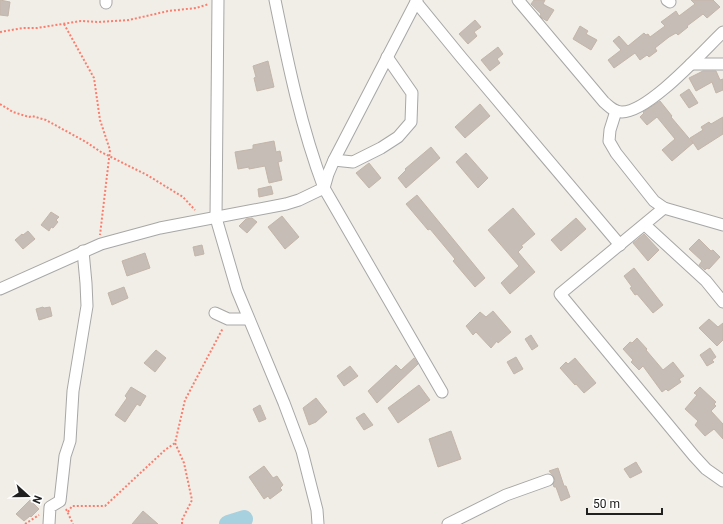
<svg xmlns="http://www.w3.org/2000/svg" width="723" height="524" viewBox="0 0 723 524" font-family="Roboto,sans-serif">
  <style>
    .lines { fill: none; stroke-linecap: round; stroke-linejoin: round }
    .river { stroke: #a7d1de; stroke-width: 18 }
    .building { fill: #c6bdb6; stroke: #c3b5a9 }
    .minor-casing { stroke: #a7a7a7; stroke-width: 13 }
    .path { stroke: #fa7e6e; stroke-width: 2; stroke-dasharray: 2 2; stroke-linecap: butt }
    .minor { stroke: #fff; stroke-width: 11 }
  </style>
  <rect width="100%" height="100%" fill="#f1eee7"/>
  <g class="lines">
    <polyline class="river" points="228,524 244,519"/>
  </g>
  <g class="building">
    <polygon points="0,0 10,2 8,16 0,15"/>
    <polygon points="534,0 545,0 543,4 554,10 547,21 542,18 540,16 541,14 531,4"/>
    <polygon points="691,0 713,0 720,7 707,18 703,14 687,26 688,27 678,35 676,33 669,37 655,48 657,51 649,57 647,55 640,60 635,53 614,68 608,60 621,50 613,41 619,36 628,46 644,33 646,35 648,34 650,37 665,26 661,22 676,11 679,16 695,4"/>
    <polygon points="475,20 481,27 474,32 477,36 468,44 459,34"/>
    <polygon points="580,26 588,31 586,34 597,40 591,50 573,39"/>
    <polygon points="498,47 503,54 497,59 500,63 490,71 481,60"/>
    <polygon points="268,61 274,87 257,91 254,78 256,77 253,66"/>
    <polygon points="703,71 716,71 720,80 723,79 723,90 716,93 712,82 696,91 689,78"/>
    <polygon points="689,89 698,103 689,108 680,95"/>
    <polygon points="660,101 672,116 671,117 693,143 672,161 662,150 675,139 657,117 647,125 640,117 644,113 643,112"/>
    <polygon points="480,104 490,116 465,138 455,127"/>
    <polygon points="723,117 723,134 698,150 690,138 703,130 701,127 709,122 711,124"/>
    <polygon points="274,141 276,152 280,151 282,161 278,162 282,180 269,183 265,166 249,169 249,167 238,169 235,152 253,149 253,145"/>
    <polygon points="431,147 440,158 406,188 398,178 406,170 405,169"/>
    <polygon points="466,153 488,178 478,188 456,162"/>
    <polygon points="369,163 381,178 369,188 356,173"/>
    <polygon points="271,186 273,194 259,197 258,189"/>
    <polygon points="417,195 485,278 475,287 453,261 455,259 430,229 428,230 406,204"/>
    <polygon points="513,208 535,234 521,246 523,247 518,252 535,272 510,294 501,283 519,266 488,230"/>
    <polygon points="51,212 59,217 56,220 58,222 53,228 51,227 49,231 41,225"/>
    <polygon points="282,216 299,237 285,249 268,227"/>
    <polygon points="252,218 257,222 247,233 239,226 246,219"/>
    <polygon points="576,218 586,229 561,251 551,240"/>
    <polygon points="28,231 35,239 23,249 15,240 22,234 23,235"/>
    <polygon points="644,234 659,250 648,261 633,243"/>
    <polygon points="699,239 711,251 713,250 720,257 709,269 707,268 705,270 699,265 702,261 689,249"/>
    <polygon points="202,245 204,254 195,256 193,247"/>
    <polygon points="145,253 150,268 127,276 122,261"/>
    <polygon points="634,268 663,305 653,313 637,294 635,295 630,288 632,287 624,276"/>
    <polygon points="124,287 128,298 112,305 108,293"/>
    <polygon points="43,307 44,308 50,307 52,316 39,320 36,309"/>
    <polygon points="493,311 511,332 498,343 497,341 491,348 476,332 473,335 466,326 480,312 486,317"/>
    <polygon points="709,319 718,327 723,323 723,340 717,346 699,328"/>
    <polygon points="531,335 538,346 532,350 525,339"/>
    <polygon points="637,338 647,349 646,350 663,370 673,362 684,376 679,379 681,382 668,391 666,389 662,392 643,366 639,370 631,362 633,360 623,349 630,342 632,343"/>
    <polygon points="710,348 716,357 712,360 714,362 707,366 700,355"/>
    <polygon points="156,350 166,358 155,372 144,363"/>
    <polygon points="516,357 523,369 514,374 507,362"/>
    <polygon points="414,358 418,364 377,403 368,391 396,365 401,370"/>
    <polygon points="575,358 596,383 584,393 576,384 575,385 560,368 566,362 568,364"/>
    <polygon points="350,366 358,376 344,386 337,376"/>
    <polygon points="419,385 430,400 398,423 388,408"/>
    <polygon points="131,387 146,396 140,406 137,404 125,422 115,415 127,398 125,396"/>
    <polygon points="700,387 716,402 714,404 716,406 711,411 723,424 723,439 714,429 705,436 695,425 698,421 685,409 697,395 694,393"/>
    <polygon points="316,398 327,412 316,422 309,425 303,408"/>
    <polygon points="260,405 266,419 259,422 253,409"/>
    <polygon points="364,413 373,425 364,430 356,418"/>
    <polygon points="451,431 461,459 438,467 429,439"/>
    <polygon points="636,462 642,472 630,478 624,469"/>
    <polygon points="264,466 273,478 277,476 283,485 280,488 282,490 270,499 268,496 264,499 249,477"/>
    <polygon points="558,468 564,486 566,486 570,497 561,501 556,487 554,487 553,484 555,481 554,477 549,471"/>
    <polygon points="30,500 39,509 31,517 30,516 24,521 16,514"/>
    <polygon points="143,511 158,524 132,524"/>
  </g>
  <g class="lines">
    <defs>
      <g id="minor">
        <polyline points="106,0 106,3"/>
        <polyline points="218,0 216,218 237,290 284,403 302,451 317,510 318,524"/>
        <path d="M275 0C288 64 301 127 324 188L442 392"/>
        <path d="M518 0 604 102C610 107 614 112 622 112 649 112 703 51 723 32"/>
        <polyline points="667,0 670,2"/>
        <polyline points="416,2 461,57 620,245"/>
        <polyline points="691,64 723,64"/>
        <polyline points="616,111 610,130 609,141 616,153 654,201 664,208 723,225"/>
        <polyline points="334,160 353,162 381,148 398,137 411,122 412,93 387,57"/>
        <polyline points="664,208 560,294 694,456 706,469 723,481"/>
        <polyline points="645,225 706,281 723,302"/>
        <polyline points="0,289 101,244 160,228 286,204 299,200 324,188 328,174 334,160 417,0"/>
        <polyline points="215,313 228,319 248,319"/>
        <polyline points="49,524 50,507 60,501 65,456 70,441 73,391 87,306 86,283 83,251"/>
        <polyline points="448,524 506,495 548,480"/>
      </g>
    </defs>
    <use href="#minor" class="minor-casing"/>
    <g class="path">
      <polyline points="64,24 94,78 100,120 110,150 100,235"/>
      <polyline points="0,32 23,28 37,28 81,21 99,22 129,20 168,11 196,8 209,4"/>
      <polyline points="0,104 13,112 29,117 32,116 46,120 86,142 101,152 147,175 183,197 195,210"/>
      <polyline points="66,509 73,524"/>
      <polyline points="68,512 72,506 105,506 165,450 175,443"/>
      <polyline points="25,524 39,515"/>
      <polyline points="182,524 182,520 192,500 184,463 175,443 185,400 223,328"/>
    </g>
    <use href="#minor" class="minor"/>
  </g>
  <g transform="translate(28 496) rotate(111)" stroke="#ffffff" stroke-width="3" paint-order="stroke">
  <path d="M0-3L7 15L0 10L-7 15Z" fill="#202020"/>
  <text y="-6" font-size="11" font-weight="bold" text-anchor="middle" fill="#202020">N</text>
  </g>
  <path d="M587 508v6h75v-6" fill="none" stroke="#202020" stroke-width="2"/>
  <text x="593" y="508" font-size="12" fill="#202020" stroke="#ffffff" stroke-width="3" paint-order="stroke">50 m</text>
</svg>
